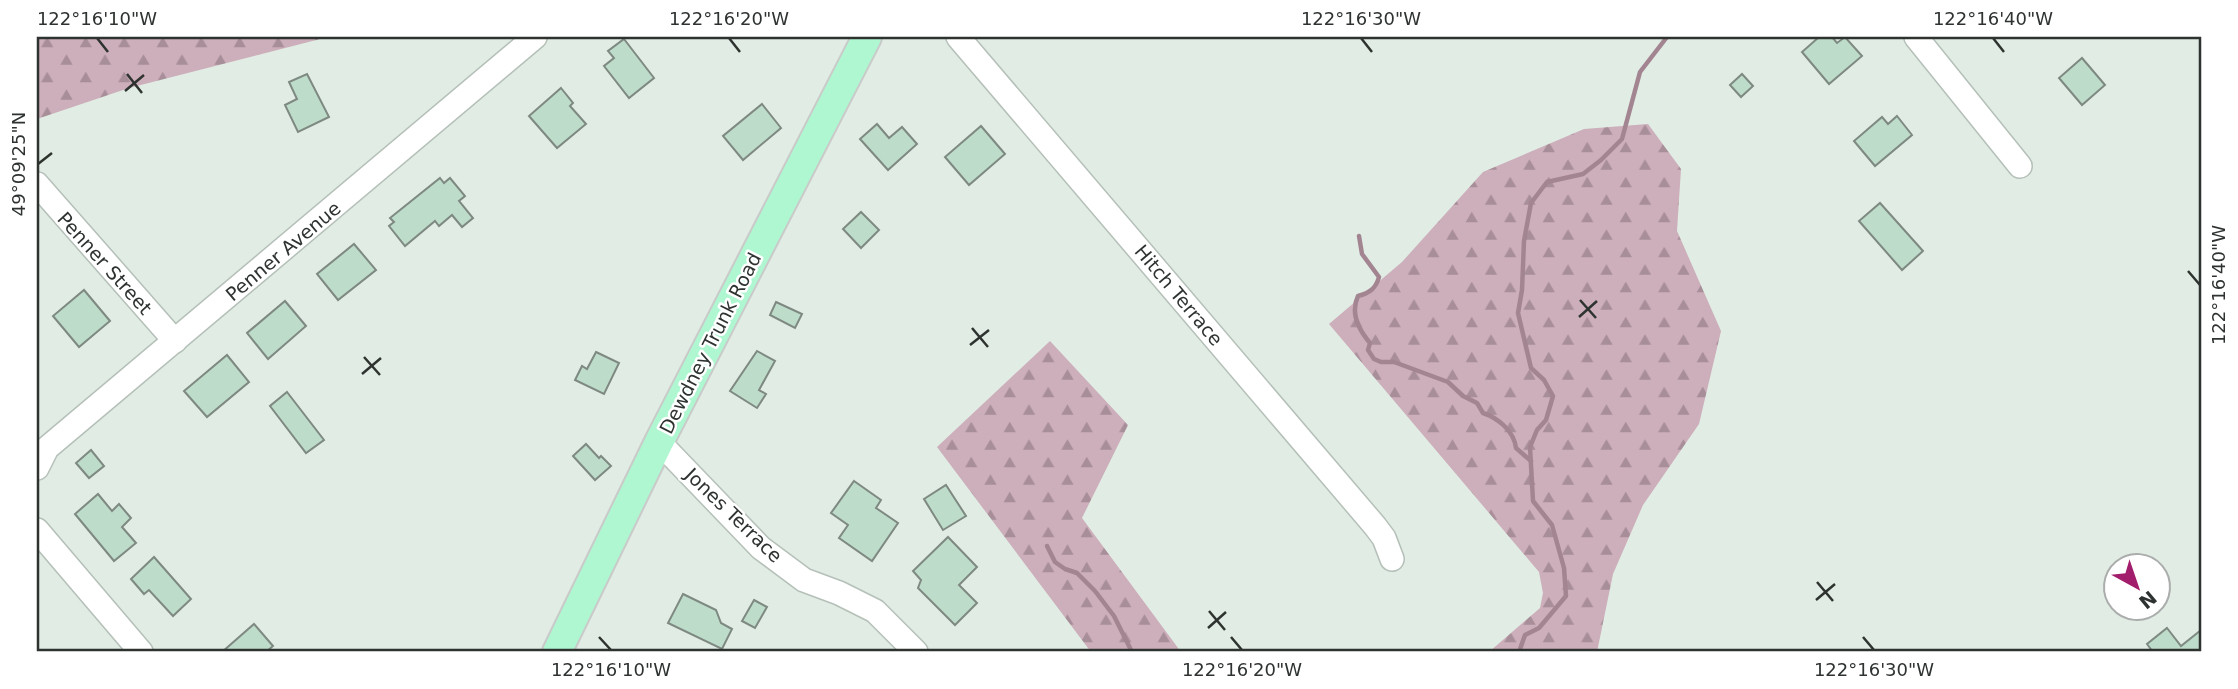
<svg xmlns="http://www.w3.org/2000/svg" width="2238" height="689" viewBox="0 0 2238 689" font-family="'DejaVu Sans',sans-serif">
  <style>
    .forest { fill: url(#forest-firs) }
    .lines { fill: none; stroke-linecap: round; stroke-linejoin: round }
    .stream { stroke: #a38592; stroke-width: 4.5 }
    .building { fill: #bedcca; stroke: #7e8982; stroke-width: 2 }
    .minor-casing { stroke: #b5c0b9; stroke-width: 26 }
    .major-casing { stroke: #c9cac9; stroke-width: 32 }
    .minor { stroke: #fff; stroke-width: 23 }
    .major { stroke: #aef7d1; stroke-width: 28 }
    .ticks { fill: none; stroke: #2e3330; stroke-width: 2.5 }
    .labels { text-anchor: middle; stroke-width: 5; stroke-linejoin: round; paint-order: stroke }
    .street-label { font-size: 19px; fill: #2e3330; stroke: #fff }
    .neatline { fill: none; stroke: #2e3330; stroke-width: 2.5 }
    .ticks-label { font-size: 18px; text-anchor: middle; fill: #2e3330 }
  </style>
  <defs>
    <pattern id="forest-firs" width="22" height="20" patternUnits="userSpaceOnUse" patternTransform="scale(1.75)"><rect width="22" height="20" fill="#cdaebb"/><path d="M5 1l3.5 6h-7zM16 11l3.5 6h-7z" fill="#a78e98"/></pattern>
  </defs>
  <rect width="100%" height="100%" fill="#e0ece4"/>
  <g class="forest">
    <polygon points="37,37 328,37 129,88 37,119"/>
    <polygon points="1648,124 1681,169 1677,231 1721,331 1699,424 1643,505 1613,574 1597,652 1489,652 1540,608 1543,593 1539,572 1329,324 1402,262 1483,172 1584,129"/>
    <polygon points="1050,341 1128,425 1082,518 1181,652 1091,652 937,447"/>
  </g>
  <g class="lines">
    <g class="stream">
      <path d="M1359 236 1362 254 1379 277C1376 288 1370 293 1358 296 1350 313 1359 330 1370 343L1368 350 1374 359 1381 362H1394L1448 382 1463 396 1477 403 1483 413C1498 418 1514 431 1516 448L1531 461"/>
      <polyline points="1047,546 1055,562 1065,569 1077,573 1095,591 1114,616 1132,652"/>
      <polyline points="1519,652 1525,635 1539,628 1566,596 1564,568 1552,525 1533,501 1530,447 1537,430 1546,420 1553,396 1544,380 1531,368 1518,313 1522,290 1524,241 1531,203 1547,182 1583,174 1601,160 1622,139 1640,72 1667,37"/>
    </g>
  </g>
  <g class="building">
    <polygon points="1819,37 1832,37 1837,43 1845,37 1862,56 1829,84 1802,52"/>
    <polygon points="624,39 654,78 629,98 604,66 614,58 608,51"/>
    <polygon points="2082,58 2105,85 2082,105 2059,78"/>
    <polygon points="307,74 329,117 298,132 285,105 297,99 289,82"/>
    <polygon points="1742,74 1753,86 1741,97 1730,85"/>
    <polygon points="561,88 573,103 570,106 586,124 557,148 529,116"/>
    <polygon points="762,104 781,128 743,160 723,136"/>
    <polygon points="1897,116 1912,135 1875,166 1854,141 1882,117 1888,124"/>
    <polygon points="877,124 889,138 902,127 917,144 888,170 860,139"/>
    <polygon points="981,126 1005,154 969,185 945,157"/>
    <polygon points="440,178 444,183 450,178 465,196 459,201 473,218 462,227 452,215 439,226 435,221 405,246 389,226 394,222 390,218"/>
    <polygon points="1880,203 1923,251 1902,270 1859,221"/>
    <polygon points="861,212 879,230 861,248 843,229"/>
    <polygon points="354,244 376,270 338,300 317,274"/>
    <polygon points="84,290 110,321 79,347 53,316"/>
    <polygon points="285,301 306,326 268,359 247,333"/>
    <polygon points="776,302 802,314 795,328 770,315"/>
    <polygon points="757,351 775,361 759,390 766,394 757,408 730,391"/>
    <polygon points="596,352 619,363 604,394 575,380 582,366 587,369"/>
    <polygon points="227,355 249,382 207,417 184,391"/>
    <polygon points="287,392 324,440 306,453 270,406"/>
    <polygon points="586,444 599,458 601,456 611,466 595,480 573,456"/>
    <polygon points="91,450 104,466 89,478 76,463"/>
    <polygon points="854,481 881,500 876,508 898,523 872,561 839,538 848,525 831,513"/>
    <polygon points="946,485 966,516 943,530 924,499"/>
    <polygon points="98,494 112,511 119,504 131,518 122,527 136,543 114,561 75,514"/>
    <polygon points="948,537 977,567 959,585 977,603 955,625 918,588 921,580 913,571"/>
    <polygon points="154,557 191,599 173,616 149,590 144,594 131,579"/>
    <polygon points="683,594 716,610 721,623 732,629 722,649 668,623"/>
    <polygon points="754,600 767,607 755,628 742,621"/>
    <polygon points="254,624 273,646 266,652 222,652"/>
    <polygon points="2167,628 2181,646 2201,630 2201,652 2153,652 2147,644"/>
  </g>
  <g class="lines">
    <defs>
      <g id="minor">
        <polyline points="958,37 1375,526 1384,538 1392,559"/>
        <polyline points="1916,37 2020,166"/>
        <polyline points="37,184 175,341"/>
        <polyline points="659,442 761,548 804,580 839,593 875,611 916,652"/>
        <polyline points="37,468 47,448 535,37"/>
        <polyline points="37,530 141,652"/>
      </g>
      <polyline id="major" points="557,652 659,442 867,37"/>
    </defs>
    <use href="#minor" class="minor-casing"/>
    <use href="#major" class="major-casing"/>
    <use href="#minor" class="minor"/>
    <use href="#major" class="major"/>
  </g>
  <path class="ticks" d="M97 38 108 52M729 38 740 52M1361 38 1372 52M1993 38 2004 52M127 74 142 93M125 91 144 75M38 164 52 153M2188 271 2200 285M1580 300 1596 318M1579 317 1597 301M972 328 988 347M970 345 989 330M364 357 380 375M362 374 381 358M1817 582 1833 601M1816 600 1835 584M1209 611 1225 630M1208 628 1226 612M599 637 611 650M1231 637 1242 650M1863 637 1874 650"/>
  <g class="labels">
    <g class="street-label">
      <text transform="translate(283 251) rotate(-40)" y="7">Penner Avenue</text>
      <text transform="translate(105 263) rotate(48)" y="7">Penner Street</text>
      <text transform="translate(1179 295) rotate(50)" y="7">Hitch Terrace</text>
      <text transform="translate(710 343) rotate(-63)" y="7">Dewdney Trunk Road</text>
      <text transform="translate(734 515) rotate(44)" y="7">Jones Terrace</text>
    </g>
  </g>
  <rect width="2238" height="689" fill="none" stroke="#ffffff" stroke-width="77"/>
  <g transform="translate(2137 587) rotate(140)"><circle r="33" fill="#ffffff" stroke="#abadac" stroke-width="2"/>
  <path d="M0-5L12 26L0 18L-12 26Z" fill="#a21d6b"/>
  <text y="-10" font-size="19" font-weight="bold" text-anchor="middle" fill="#2e3330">N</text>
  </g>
  <rect x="38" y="38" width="2162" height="612" class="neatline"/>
  <g class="ticks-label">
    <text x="97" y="25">122°16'10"W</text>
    <text x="729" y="25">122°16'20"W</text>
    <text x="1361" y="25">122°16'30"W</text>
    <text x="1993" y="25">122°16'40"W</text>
    <text transform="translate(19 164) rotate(-90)" y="6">49°09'25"N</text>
    <text transform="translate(2219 285) rotate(-90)" y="6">122°16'40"W</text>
    <text x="611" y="676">122°16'10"W</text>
    <text x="1242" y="676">122°16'20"W</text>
    <text x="1874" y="676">122°16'30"W</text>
  </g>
</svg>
